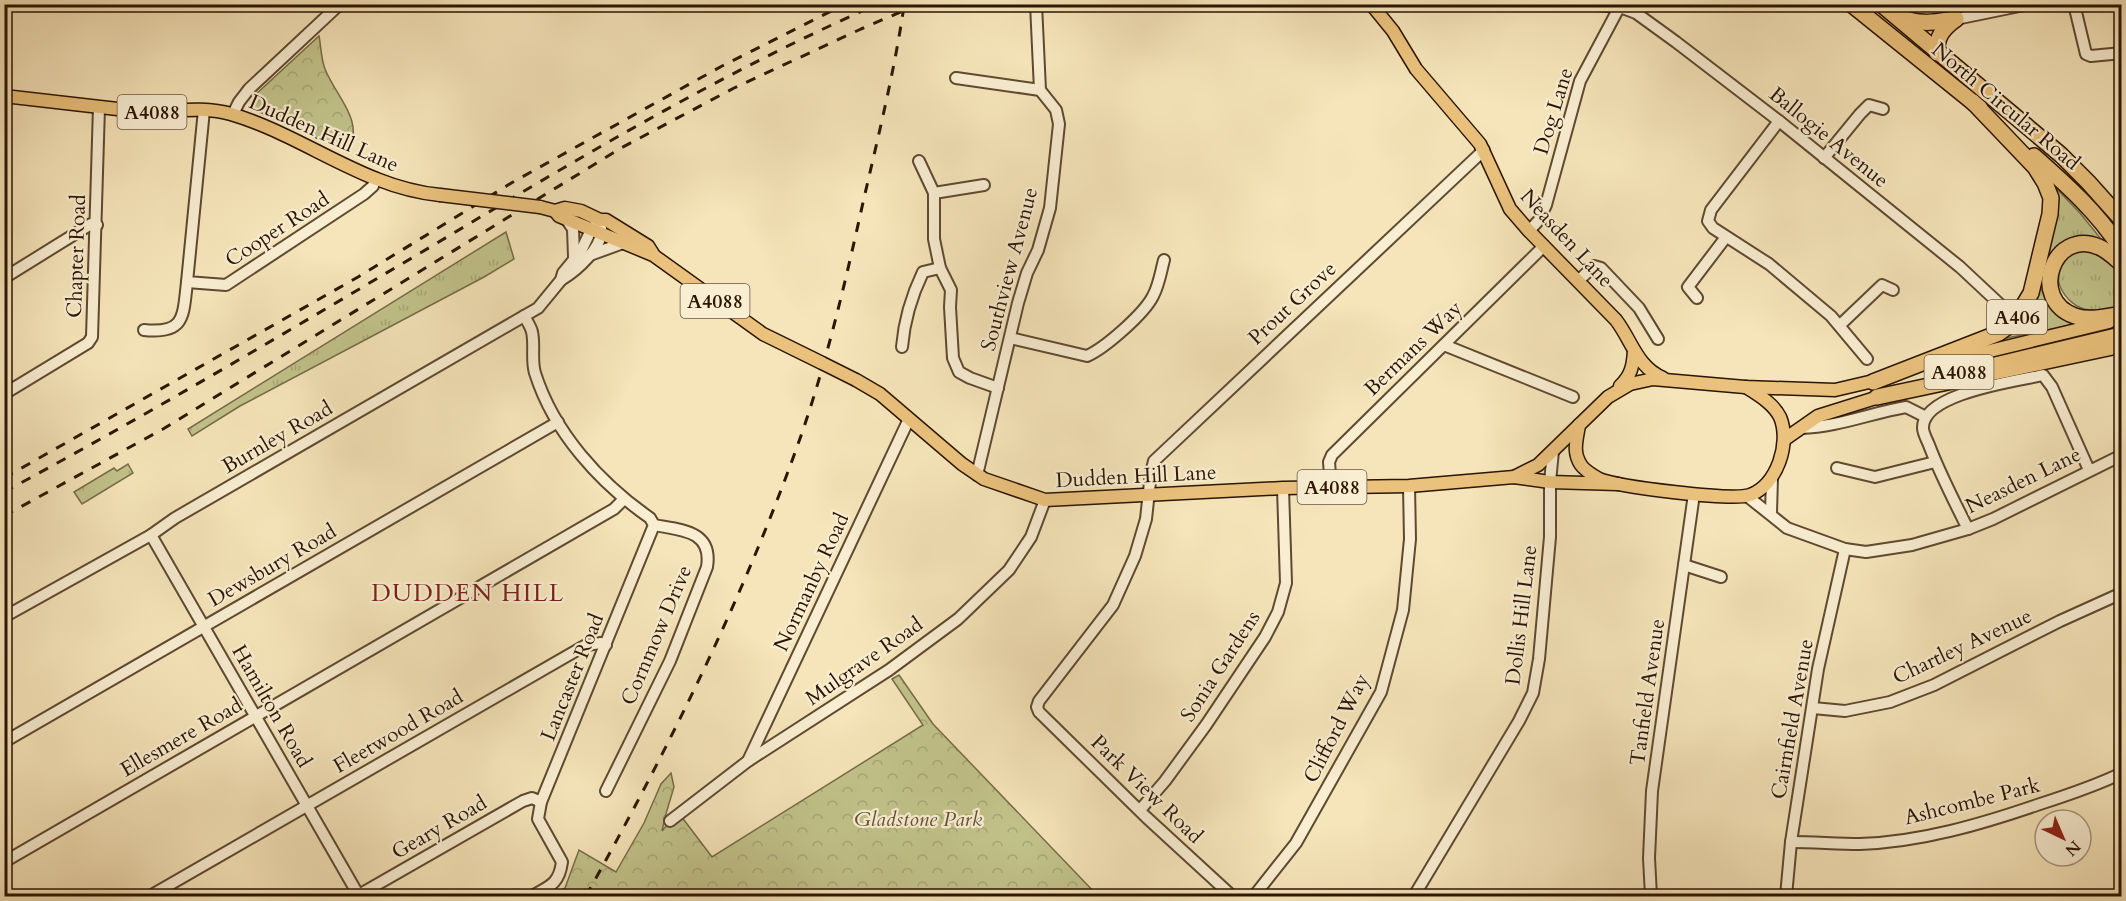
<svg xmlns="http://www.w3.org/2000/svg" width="2126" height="901" viewBox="0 0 2126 901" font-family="Cardo,serif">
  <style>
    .grass { fill: url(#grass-tufts); stroke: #766c47; stroke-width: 1.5 }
    .forest { fill: url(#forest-crowns); stroke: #766c47; stroke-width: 1.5 }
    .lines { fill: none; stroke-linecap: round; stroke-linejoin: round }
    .minor-casing { stroke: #5e4931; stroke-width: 14 }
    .major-casing { stroke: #2b1503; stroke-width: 15 }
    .highway-casing { stroke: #2b1503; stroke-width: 18 }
    .minor { stroke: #f9eed2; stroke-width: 10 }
    .major { stroke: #ebc27d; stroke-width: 12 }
    .highway { stroke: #ebc27d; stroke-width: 15 }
    .rail { stroke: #2b1503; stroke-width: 3; stroke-dasharray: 10 10; stroke-linecap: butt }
    .major-bridge-casing { stroke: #2b1503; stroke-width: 15; stroke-linecap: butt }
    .major-bridge { stroke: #ebc27d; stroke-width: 12 }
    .labels { text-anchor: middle; stroke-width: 4.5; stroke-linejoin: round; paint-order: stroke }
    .shield { fill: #f9eed2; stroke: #695641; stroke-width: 1.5 }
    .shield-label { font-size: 20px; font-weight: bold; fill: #2b1503 }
    .street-label { font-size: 21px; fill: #2b1503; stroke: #f9eed2 }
    .park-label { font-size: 21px; font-style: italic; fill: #605233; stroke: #f9eed2 }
    .quarter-label { font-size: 24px; letter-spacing: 1.5px; fill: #7a1f14; stroke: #f9eed2 }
  </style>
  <defs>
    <pattern id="grass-tufts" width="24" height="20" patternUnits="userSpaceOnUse" patternTransform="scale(1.5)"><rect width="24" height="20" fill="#c2c38b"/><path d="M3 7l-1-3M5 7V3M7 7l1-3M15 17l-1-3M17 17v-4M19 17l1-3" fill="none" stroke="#a7a776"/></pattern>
    <pattern id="forest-crowns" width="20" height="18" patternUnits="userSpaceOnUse" patternTransform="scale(1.5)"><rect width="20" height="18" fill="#c2c38b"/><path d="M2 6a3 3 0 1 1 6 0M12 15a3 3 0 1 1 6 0" fill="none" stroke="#a7a776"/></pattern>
  </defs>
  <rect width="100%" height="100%" fill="#f6e5ba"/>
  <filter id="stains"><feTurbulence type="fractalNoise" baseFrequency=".00333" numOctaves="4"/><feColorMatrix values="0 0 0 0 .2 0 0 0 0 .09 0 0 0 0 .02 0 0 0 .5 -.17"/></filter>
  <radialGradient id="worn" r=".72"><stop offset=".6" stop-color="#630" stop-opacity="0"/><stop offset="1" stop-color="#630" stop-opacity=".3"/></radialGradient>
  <g class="grass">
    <polygon points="2053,185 2080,213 2101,239 2083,237 2045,268 2043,278 2046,296 2077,324 2007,338 2007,336 2020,325 2032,303"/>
    <polygon points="506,232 514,259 484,277 240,406 192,436 188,429"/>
    <path d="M2093 250C2126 271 2121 269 2121 307 2109 310 2097 312 2084 309 2061 302 2046 269 2070 253 2075 250 2086 250 2093 250Z"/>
    <polygon points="128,464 133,473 82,504 74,492 114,468 117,471"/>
  </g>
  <g class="forest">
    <path d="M319 36C321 46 321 59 325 69 337 99 364 118 349 153L253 109 250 105 254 96Z"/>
    <polygon points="899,675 933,724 1098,896 551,896 565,888 579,850 616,872 644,823 661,784 671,773 674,787 665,817 662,831 671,820 681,816 712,857 923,725 892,679"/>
  </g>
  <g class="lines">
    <defs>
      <g id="minor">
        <polyline points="1584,4 1620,7 1636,13 1676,42 1779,121 1960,267 2006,310"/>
        <polyline points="2074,4 2086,54 2091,56 2122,53"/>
        <polyline points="1956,19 2029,4"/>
        <polyline points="956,78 1040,90"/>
        <polyline points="204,110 187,282 226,285 364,194 373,186 376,178"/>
        <polyline points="233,114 239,102 249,89 340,4"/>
        <polyline points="1779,121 1711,210 1708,221 1713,228 1769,264 1831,316 1867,359"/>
        <polyline points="1824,158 1860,114 1869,105 1883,109"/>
        <polyline points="919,161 934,193 934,239 940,268 951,290 950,307 953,358 959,372 970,378 998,388"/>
        <polyline points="934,193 984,185"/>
        <polyline points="566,219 573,229 574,257"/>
        <polyline points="1529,231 1539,220 1546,205 1580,81 1621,4"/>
        <polyline points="590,255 623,243"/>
        <polyline points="4,278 91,224 97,225"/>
        <path d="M561 280C576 271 604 247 601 228"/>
        <polyline points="1578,281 1594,266 1601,268 1639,308 1658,339"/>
        <polyline points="1697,298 1688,287 1726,237"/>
        <path d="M524 316C527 321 531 327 532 332 535 345 531 360 535 373 554 433 600 483 650 518L654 525 541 802 538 819 562 862C559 884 550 886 532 896"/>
        <polyline points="1840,325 1882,285 1893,290"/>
        <path d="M144 330C185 334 183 317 187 282"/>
        <path d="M1010 338 1087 356C1105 348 1144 314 1153 296 1159 285 1161 271 1164 260"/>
        <polyline points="1444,345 1573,397"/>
        <path d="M902 347C904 322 912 295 923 272L940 268"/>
        <polyline points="4,394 88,343 92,337 99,107"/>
        <path d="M1801 428C1838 427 1871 413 1906 407L1926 417"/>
        <polyline points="1837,468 1875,477 1935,462"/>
        <polyline points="977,475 1018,303 1027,273 1038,250 1050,208 1059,124 1056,110 1040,90 1036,4"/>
        <polyline points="1331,487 1329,462 1332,455 1544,246"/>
        <polyline points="1747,496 1787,528 1845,549 1866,552 1912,545 1968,529 1993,519 2122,455"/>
        <polyline points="1771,513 1772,478"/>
        <path d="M1968 529C1954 501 1940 474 1929 445 1927 440 1923 433 1923 428 1922 393 2017 381 2043 375L2052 387 2089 470"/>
        <polyline points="151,535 359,896"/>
        <polyline points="1684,565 1721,577"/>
        <polyline points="4,617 151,535 175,518 538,308 561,280 563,273 581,251 591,230 596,224"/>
        <polyline points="1813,708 1845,711 1890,702 1934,685 2060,621 2122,593"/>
        <polyline points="4,742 558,422"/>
        <polyline points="748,761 909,419"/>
        <path d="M606 791 670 661 707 567C713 530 680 530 654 525"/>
        <polyline points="1140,810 1165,781 1206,725 1265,637 1278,612 1286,583 1283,488"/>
        <polyline points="670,821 748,761 889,670 958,619 1009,570 1031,537 1045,500"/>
        <path d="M1791 842C1814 842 1837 844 1860 844 1921 842 1982 824 2040 804 2068 795 2095 786 2122 773"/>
        <polyline points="4,862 614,509 624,499"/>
        <polyline points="150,896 586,645 601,643 606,645"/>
        <polyline points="357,896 523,801 532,798 541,802"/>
        <polyline points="1232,896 1146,817 1039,712 1037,707 1039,701 1113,605 1135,556 1146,519 1151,473 1154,461 1484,150"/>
        <polyline points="1254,896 1296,843 1381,692 1403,610 1410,539 1409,486"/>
        <polyline points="1414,896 1519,721 1533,693 1539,659 1550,537 1550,482 1553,451"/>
        <polyline points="1651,896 1649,858 1652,791 1694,494"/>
        <polyline points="1786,896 1791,842 1818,669 1845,549"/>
      </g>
      <g id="major">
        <path d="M1371 4 1393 31 1416 69 1480 144 1510 209 1529 231 1616 320C1632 341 1637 367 1663 378"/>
        <path d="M4 96 135 111C166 113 201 105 231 114 303 135 364 188 440 195"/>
        <polyline points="540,207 555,211 565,208 581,211 600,220 606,220 648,246 653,254"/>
        <polyline points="555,211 559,216 653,255 763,334 822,363"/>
        <polyline points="1936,364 2109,322"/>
        <polyline points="1947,375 2122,333"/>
        <polyline points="856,380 880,394 962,464 984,479 1045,500 1283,488 1409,486 1514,477 1550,482 1618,484"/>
        <path d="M1620 386C1631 376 1633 366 1634 351"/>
        <path d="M1579 425C1577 439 1572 452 1581 465 1584 470 1594 476 1599 479 1619 487 1732 501 1750 495 1777 485 1791 443 1780 417 1773 403 1758 395 1746 387"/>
        <polyline points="1785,439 1818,416 1885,395"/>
        <polyline points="1514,477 1538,465 1608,397 1630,384 1653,379 1745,387 1835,390 1882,379"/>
      </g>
      <g id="highway">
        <polyline points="1851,4 1980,108"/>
        <polyline points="1881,4 2061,155 2088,182 2122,220"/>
        <path d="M1900 16C1918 26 1936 22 1956 19"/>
        <path d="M1937 53C1936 37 1943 28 1956 19"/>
        <path d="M2034 156C2068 186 2097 212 2122 250"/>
        <path d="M2122 264C2115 258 2107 250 2099 247 2053 227 2028 300 2075 316 2089 321 2107 317 2122 314"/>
        <polyline points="1873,382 1999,333 2013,323 2031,293 2050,214 2051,198 2045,183 2035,167 1973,102"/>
        <polyline points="1877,397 2122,345"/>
      </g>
    </defs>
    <use href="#minor" class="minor-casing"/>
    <use href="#major" class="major-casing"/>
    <use href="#highway" class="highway-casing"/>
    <use href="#minor" class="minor"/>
    <use href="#major" class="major"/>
    <use href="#highway" class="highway"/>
    <g class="rail">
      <polyline points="4,478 358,277 513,182 722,66 845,4"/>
      <path d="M4 492C149 414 290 330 432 246 577 159 723 72 878 4"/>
      <polyline points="4,516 163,429 621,148 734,88 861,29 919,4"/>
      <path d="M586 896C667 751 741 603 797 447 825 369 844 288 862 207 877 141 894 74 904 6"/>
    </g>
    <defs>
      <g id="major-bridge">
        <polyline points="440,195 540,207"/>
        <polyline points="822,363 856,380"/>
      </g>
    </defs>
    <use href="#major-bridge" class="major-bridge-casing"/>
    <use href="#major-bridge" class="major-bridge"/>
  </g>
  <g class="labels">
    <g class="shield">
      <rect x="117.5" y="95" width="69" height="34" rx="4.5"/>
      <rect x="680.5" y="284" width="69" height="34" rx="4.5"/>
      <rect x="1987" y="300" width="60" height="34" rx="4.5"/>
      <rect x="1924.5" y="355" width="69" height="34" rx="4.5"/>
      <rect x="1297.5" y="470" width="69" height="34" rx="4.5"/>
    </g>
    <g class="shield-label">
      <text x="152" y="119">A4088</text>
      <text x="715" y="308">A4088</text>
      <text x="2017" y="324">A406</text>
      <text x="1959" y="379">A4088</text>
      <text x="1332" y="494">A4088</text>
    </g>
    <g class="street-label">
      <text transform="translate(2006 106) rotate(40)" y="7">North Circular Road</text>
      <text transform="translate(1553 111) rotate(-73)" y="7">Dog Lane</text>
      <text transform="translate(324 133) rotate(24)" y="7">Dudden Hill Lane</text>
      <text transform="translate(1829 137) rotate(39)" y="7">Ballogie Avenue</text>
      <text transform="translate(277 229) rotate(-33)" y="7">Cooper Road</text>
      <text transform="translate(1567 238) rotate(47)" y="7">Neasden Lane</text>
      <text transform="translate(76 256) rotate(-88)" y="7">Chapter Road</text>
      <text transform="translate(1009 269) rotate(-75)" y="7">Southview Avenue</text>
      <text transform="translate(1292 303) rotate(-43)" y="7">Prout Grove</text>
      <text transform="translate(1413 348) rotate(-44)" y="7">Bermans Way</text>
      <text transform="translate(277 437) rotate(-30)" y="7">Burnley Road</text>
      <text transform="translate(1136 476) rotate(-3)" y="7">Dudden Hill Lane</text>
      <text transform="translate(2023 480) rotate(-26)" y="7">Neasden Lane</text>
      <text transform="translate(272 565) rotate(-30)" y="7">Dewsbury Road</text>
      <text transform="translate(811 582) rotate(-65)" y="7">Normanby Road</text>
      <text transform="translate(1521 615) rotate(-83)" y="7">Dollis Hill Lane</text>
      <text transform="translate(656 635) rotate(-67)" y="7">Cornmow Drive</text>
      <text transform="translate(1962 646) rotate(-25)" y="7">Chartley Avenue</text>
      <text transform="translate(864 661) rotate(-35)" y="7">Mulgrave Road</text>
      <text transform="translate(1220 666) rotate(-57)" y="7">Sonia Gardens</text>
      <text transform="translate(572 677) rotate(-68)" y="7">Lancaster Road</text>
      <text transform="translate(1647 692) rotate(-82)" y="7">Tanfield Avenue</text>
      <text transform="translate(272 706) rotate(60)" y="7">Hamilton Road</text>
      <text transform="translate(1792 719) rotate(-80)" y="7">Cairnfield Avenue</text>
      <text transform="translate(1336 728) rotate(-63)" y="7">Clifford Way</text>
      <text transform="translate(398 731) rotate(-30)" y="7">Fleetwood Road</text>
      <text transform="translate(181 737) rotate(-30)" y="7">Ellesmere Road</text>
      <text transform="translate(1147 789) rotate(44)" y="7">Park View Road</text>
      <text transform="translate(1972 801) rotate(-14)" y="7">Ashcombe Park</text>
      <text transform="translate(439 827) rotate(-30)" y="7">Geary Road</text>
    </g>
    <g class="park-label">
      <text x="918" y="826">Gladstone Park</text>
    </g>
    <g class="quarter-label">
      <text x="468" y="601">DUDDEN HILL</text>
    </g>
  </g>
  <rect width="2126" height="901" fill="none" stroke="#f6e5ba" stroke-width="24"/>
  <rect x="6" y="6" width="2114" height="889" fill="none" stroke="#2b1503" stroke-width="3"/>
  <rect x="12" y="12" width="2102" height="877" fill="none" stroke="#2b1503" stroke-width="1.5"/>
  <g transform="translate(2063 838) rotate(136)"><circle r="28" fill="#f9eed2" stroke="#a7977f" stroke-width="1.5"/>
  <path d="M0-4.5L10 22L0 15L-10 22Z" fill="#8f2418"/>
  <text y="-9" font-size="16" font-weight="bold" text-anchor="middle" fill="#2b1503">N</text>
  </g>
  <rect width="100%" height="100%" filter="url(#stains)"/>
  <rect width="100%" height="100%" fill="url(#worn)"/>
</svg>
